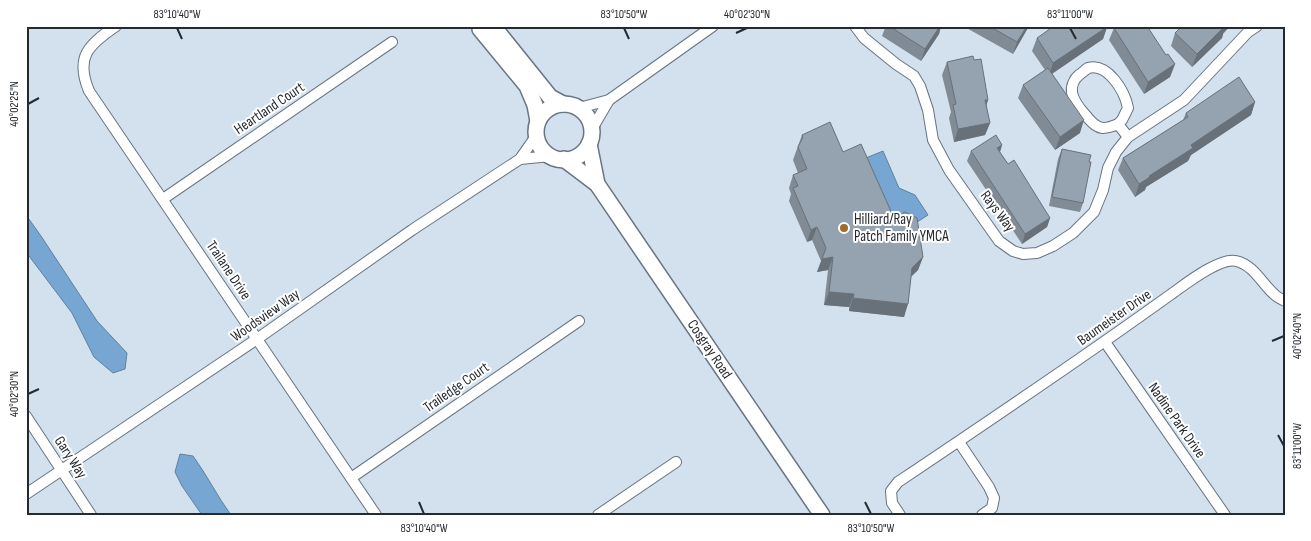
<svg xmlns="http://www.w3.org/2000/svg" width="1311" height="541" viewBox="0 0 1311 541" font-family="'Sofia Sans Condensed',sans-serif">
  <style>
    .water { fill: #76a6d1; stroke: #5e81a0 }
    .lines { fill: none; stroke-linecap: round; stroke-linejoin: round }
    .street-casing { stroke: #687480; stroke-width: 12 }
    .secondary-casing { stroke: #687480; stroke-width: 18 }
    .street { stroke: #fff; stroke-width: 10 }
    .secondary { stroke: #fff; stroke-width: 15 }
    .wall { fill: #808b96 }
    .shaded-wall { fill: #68717a }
    .building { fill: #95a2af; stroke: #68717a }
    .ticks { fill: none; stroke: #252a2f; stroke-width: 2 }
    .poi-dot { fill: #a36b28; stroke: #fff; stroke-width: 2 }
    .labels { text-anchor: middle; stroke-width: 4; stroke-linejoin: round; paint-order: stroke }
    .street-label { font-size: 15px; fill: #252a2f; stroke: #fff }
    .poi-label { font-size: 15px; fill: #252a2f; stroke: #fff; text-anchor: start }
    .neatline { fill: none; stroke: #252a2f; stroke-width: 2 }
    .ticks-label { font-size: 12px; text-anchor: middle; fill: #252a2f }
  </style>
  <rect width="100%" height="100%" fill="#d3e1ef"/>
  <g class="water">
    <polygon points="883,151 899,188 915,195 928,215 911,226 886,215 861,160"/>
    <polygon points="26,215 41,236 97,321 127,353 125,369 113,373 94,357 72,313 26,252"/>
    <path d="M180 454 193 456C207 475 217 496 231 515H202L182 486 175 472Z"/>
  </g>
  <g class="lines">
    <defs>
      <g id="street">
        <path d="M116 26C88 45 75 57 89 91L376 515"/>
        <polyline points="855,26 864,38 896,64 914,76 920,86 928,110 933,140 949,170 999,241 1013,251 1023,254 1037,253 1053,246 1073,233 1094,212 1103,190 1108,168 1116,152 1128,137 1184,100 1248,32 1257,26"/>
        <polyline points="579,108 609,100 713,26"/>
        <path d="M1118 124 1122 120 1128 108C1125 92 1108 62 1088 68 1085 70 1082 73 1079 75 1074 79 1071 86 1072 92 1073 102 1082 111 1088 118 1098 130 1104 130 1118 124L1128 137"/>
        <polyline points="592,129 609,100"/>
        <polyline points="520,159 551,156"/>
        <polyline points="163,199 392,42"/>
        <polyline points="1105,342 1225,515"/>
        <polyline points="26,416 91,515"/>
        <polyline points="959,442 989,487 994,498 992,508 982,515"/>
        <polyline points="351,478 579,321"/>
        <polyline points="26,494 257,339 412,230 520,159 536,136"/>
        <polyline points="598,515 676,462"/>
        <path d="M900 515 892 503 891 491 898 482C989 421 1080 360 1170 295 1183 286 1219 257 1236 261 1254 265 1262 284 1275 295 1278 298 1281 299 1285 301"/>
      </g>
      <g id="secondary">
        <polyline points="480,26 480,29 527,86 535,105 538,121"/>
        <polyline points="493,26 550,97 563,104"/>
        <circle cx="564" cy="132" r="28"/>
        <polyline points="589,144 597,184"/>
        <polyline points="564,159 597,184 822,515"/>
      </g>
    </defs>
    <use href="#street" class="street-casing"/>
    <use href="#secondary" class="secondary-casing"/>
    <use href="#street" class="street"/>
    <use href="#secondary" class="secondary"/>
  </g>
  <g class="wall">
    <polygon points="882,26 941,26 939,34 921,61 882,36 885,28"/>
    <polygon points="963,26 1029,26 1013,54"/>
    <polygon points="1107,27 1103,39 1052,73 1080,133 1055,150 1018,98 1023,85 1045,70 1032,51 1037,38"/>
    <polygon points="1114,28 1166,55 1175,64 1170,77 1144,94 1109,40"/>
    <polygon points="1175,33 1223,34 1222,38 1192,67 1171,46"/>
    <polygon points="947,62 988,100 986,106 990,123 985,135 954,142 949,118 951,112 942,75"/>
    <polygon points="1255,102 1251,115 1191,155 1188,161 1146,187 1145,190 1135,197 1118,170 1123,158 1183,120 1186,113"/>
    <polygon points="802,135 843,152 894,218 923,257 918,270 911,277 904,317 849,311 849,307 824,305 828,270 817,272 821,261 812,240 807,242 789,201 791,194 789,188 793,175 798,173 793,160"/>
    <polygon points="1002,145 1000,152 1008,164 1050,218 1047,227 1022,244 967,161 971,151"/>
    <polygon points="1062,149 1083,203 1080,212 1049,206 1058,159"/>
  </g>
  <g class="shaded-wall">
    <polygon points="940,26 941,26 939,34 921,61 925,49"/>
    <polygon points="1027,26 1029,26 1013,54 1017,42"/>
    <polygon points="1224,26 1230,26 1223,34 1222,38 1192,67 1197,54"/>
    <polygon points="1107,27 1103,39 1049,76 1053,63"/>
    <polygon points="1175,64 1170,77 1144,94 1148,82"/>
    <polygon points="985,100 988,100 984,112"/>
    <polygon points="1255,102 1251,115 1191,155 1188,161 1146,187 1145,190 1135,197 1139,184 1149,176 1191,145"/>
    <polygon points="1084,120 1080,133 1055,150 1060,137"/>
    <polygon points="990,123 985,135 954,142 958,129"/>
    <polygon points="1002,145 999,155 997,148"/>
    <polygon points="1050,218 1047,227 1022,244 1025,234"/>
    <polygon points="817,227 812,240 807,242 811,230"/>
    <polygon points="833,257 828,270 817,272 822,259"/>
    <polygon points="923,257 918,270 907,280 912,268"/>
    <polygon points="829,292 854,294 849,307 824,305"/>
    <polygon points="853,298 908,304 904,317 849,311"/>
  </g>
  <g class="building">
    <polygon points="889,26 940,26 925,49"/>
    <polygon points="989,26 1027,26 1017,42"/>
    <polygon points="1054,26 1107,26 1107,27 1053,63 1037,38"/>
    <polygon points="1116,26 1147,26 1166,55 1168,54 1175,64 1148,82 1114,28"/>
    <polygon points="1182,26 1225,26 1197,54 1175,33"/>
    <polygon points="973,56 974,60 981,59 988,100 985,100 990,123 958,129 953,105 956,104 947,62"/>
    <polygon points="1048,68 1084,120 1060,137 1023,85"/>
    <polygon points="1239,77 1255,102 1191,145 1193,148 1149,176 1150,177 1139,184 1123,158 1188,117 1186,113"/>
    <polygon points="830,122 843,152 861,144 894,218 905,212 917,218 923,257 912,268 908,304 853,298 854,294 829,292 833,257 822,259 826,248 817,227 811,230 793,188 798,186 793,175 807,169 798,147 803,137 802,135"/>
    <polygon points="996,135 1002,145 997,148 1008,164 1014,160 1050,218 1025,234 971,151"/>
    <polygon points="1062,149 1091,155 1089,162 1091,162 1083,203 1052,197"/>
  </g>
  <path class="ticks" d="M177 28 182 39M624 28 629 39M1070 28 1076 39M736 33 747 28M28 104 39 98M1272 341 1284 336M28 394 39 389M1278 435 1284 446M419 502 424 514M865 502 871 514"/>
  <circle class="poi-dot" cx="844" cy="228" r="5"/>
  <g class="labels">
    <g class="street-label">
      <text transform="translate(269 108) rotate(-34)" y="5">Heartland Court</text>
      <text transform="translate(998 211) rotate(53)" y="5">Rays Way</text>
      <text transform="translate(229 270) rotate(56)" y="5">Trailane Drive</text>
      <text transform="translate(265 315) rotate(-35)" y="5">Woodsview Way</text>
      <text transform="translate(1114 317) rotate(-35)" y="5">Baumeister Drive</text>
      <text transform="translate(710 349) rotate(56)" y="5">Cosgray Road</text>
      <text transform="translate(456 387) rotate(-35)" y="5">Trailedge Court</text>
      <text transform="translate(1177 420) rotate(55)" y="5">Nadine Park Drive</text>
      <text transform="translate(71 457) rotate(57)" y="5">Gary Way</text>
    </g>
    <g class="poi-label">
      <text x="854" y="224">Hilliard/Ray<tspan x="854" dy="17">Patch Family YMCA</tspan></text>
    </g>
  </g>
  <rect width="1311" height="541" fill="none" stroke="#ffffff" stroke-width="55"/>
  <rect x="28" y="28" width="1256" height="486" class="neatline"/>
  <g class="ticks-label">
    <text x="177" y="18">83°10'40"W</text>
    <text x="624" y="18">83°10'50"W</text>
    <text x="747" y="18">40°02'30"N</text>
    <text x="1070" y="18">83°11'00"W</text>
    <text transform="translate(14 104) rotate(-90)" y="4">40°02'25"N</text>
    <text transform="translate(1297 336) rotate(-90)" y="4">40°02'40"N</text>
    <text transform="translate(14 394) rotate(-90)" y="4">40°02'30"N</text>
    <text transform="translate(1297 446) rotate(-90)" y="4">83°11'00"W</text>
    <text x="424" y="532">83°10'40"W</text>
    <text x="871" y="532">83°10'50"W</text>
  </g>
</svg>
